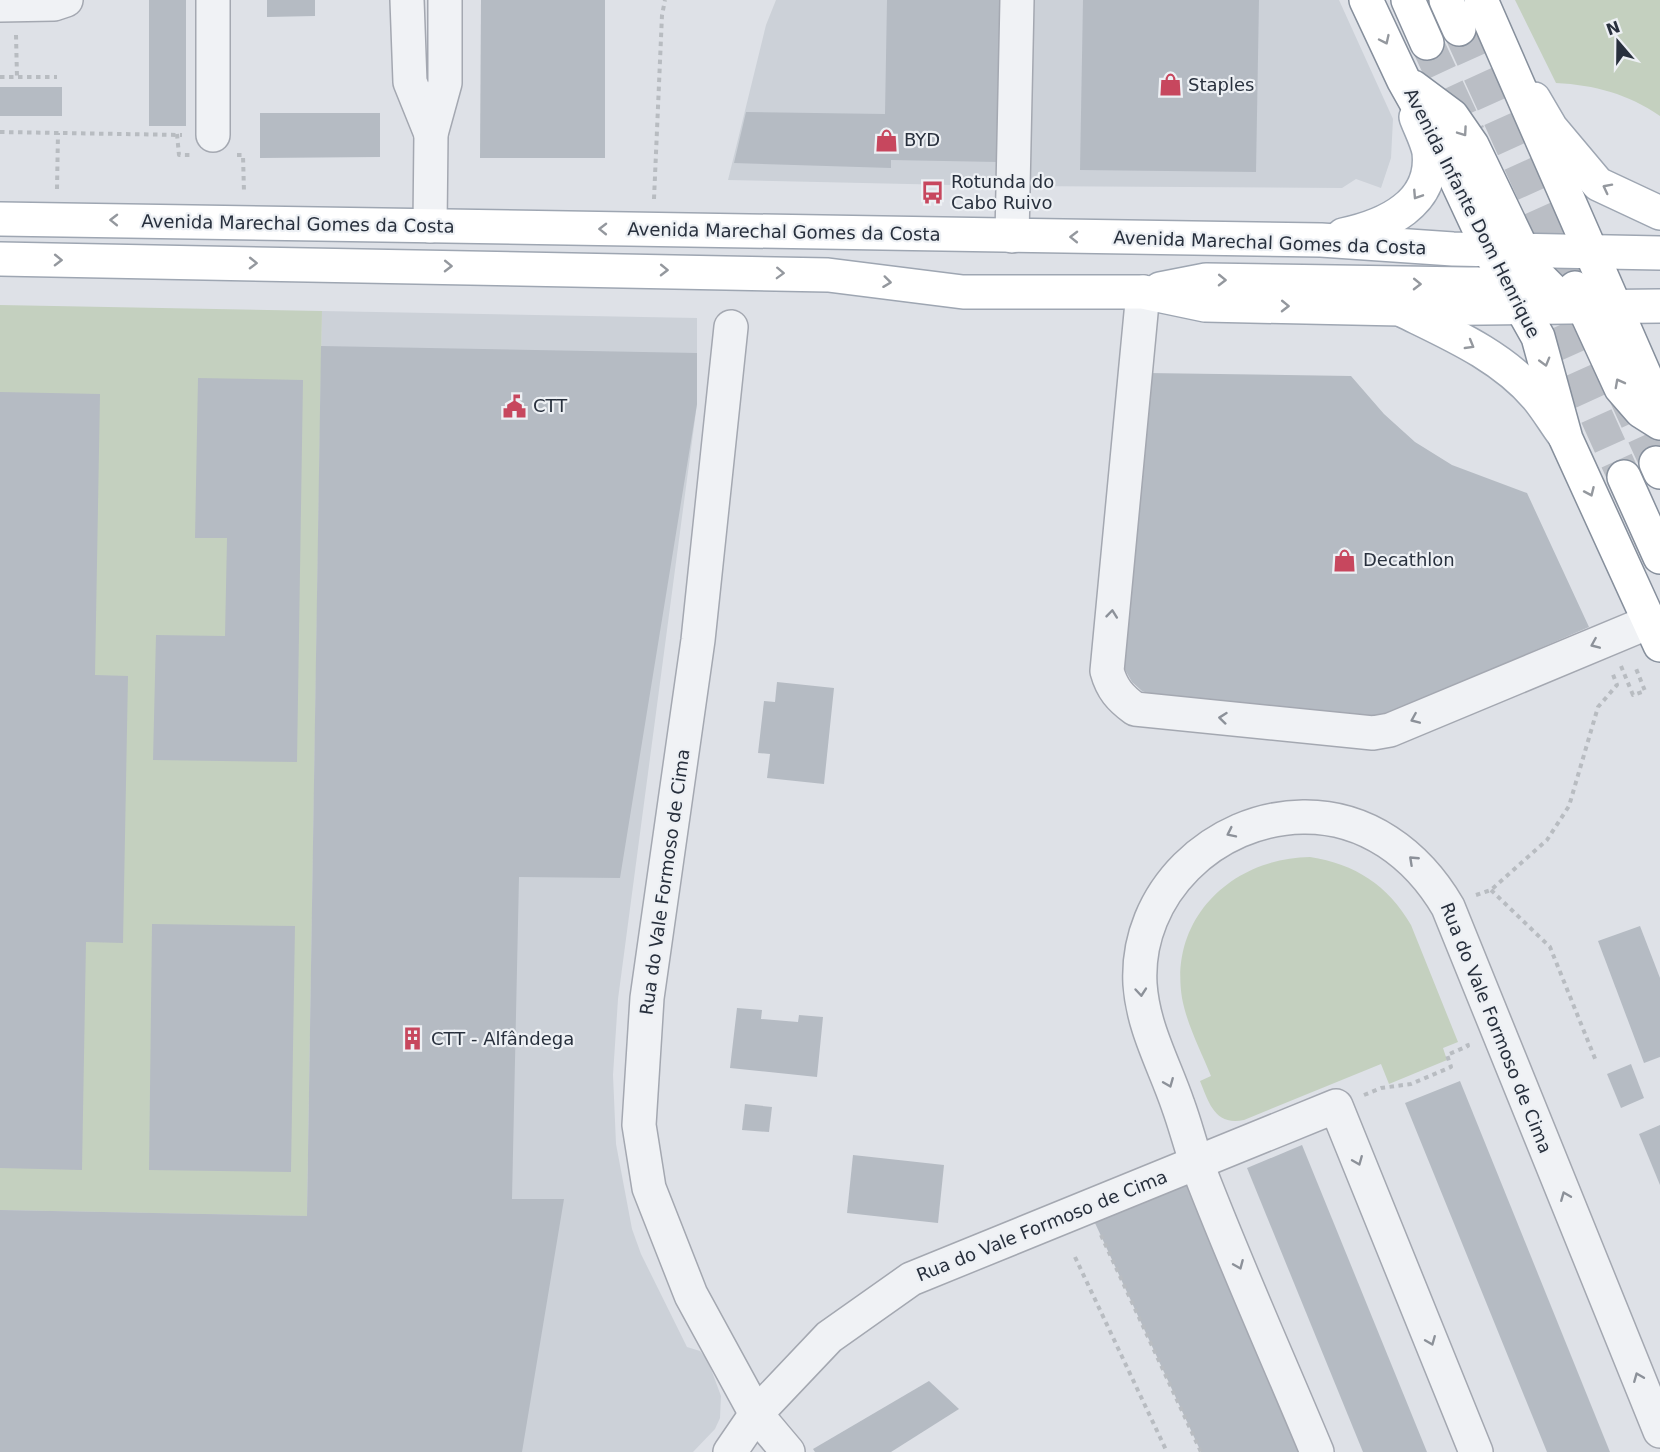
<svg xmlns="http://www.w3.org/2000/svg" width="1660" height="1452" viewBox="0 0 1660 1452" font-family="'DejaVu Sans',sans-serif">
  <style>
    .built { fill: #ccd1d8 }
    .green { fill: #c4d0bf }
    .building { fill: #b5bbc3 }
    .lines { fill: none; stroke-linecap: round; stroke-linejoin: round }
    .highway-tunnel { stroke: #babec5; stroke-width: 33; stroke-dasharray: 33 16; stroke-linecap: butt }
    .minor-casing { stroke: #a4a8b1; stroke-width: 36 }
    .major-casing { stroke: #9ea6b2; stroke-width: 36 }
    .highway-casing { stroke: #868f9c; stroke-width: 36 }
    .path { stroke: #b8bcc1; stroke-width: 4; stroke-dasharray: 4.5 4.5; stroke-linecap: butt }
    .minor { stroke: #f0f2f5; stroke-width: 33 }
    .major { stroke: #fff; stroke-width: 33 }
    .highway { stroke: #fff; stroke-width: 33 }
    .oneway { stroke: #94989e }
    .oneway2 { stroke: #8c9199 }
    .labels { text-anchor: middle; stroke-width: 4.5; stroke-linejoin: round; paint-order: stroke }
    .poi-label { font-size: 18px; fill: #28303d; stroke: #edf0f4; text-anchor: start }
    .street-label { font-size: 18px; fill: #28303d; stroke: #edf0f4 }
  </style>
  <rect width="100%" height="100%" fill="#dee1e7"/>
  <g class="built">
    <polygon points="776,0 1339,0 1393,119 1391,158 1381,188 1356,179 1342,188 998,186 728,180 766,25"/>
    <polygon points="322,311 697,318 697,404 618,999 613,1075 616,1144 632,1229 641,1254 687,1347 700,1351 708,1361 721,1396 720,1418 715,1429 693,1452 0,1452 0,1210 307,1215"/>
  </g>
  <g class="green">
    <path d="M1515 0H1660V116C1628 94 1595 85 1556 83Z"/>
    <polygon points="0,305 322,311 307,1216 0,1210"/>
    <path d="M1310 857C1355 864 1388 885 1411 925L1458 1042 1443 1048 1447 1060 1389 1084 1381 1064 1244 1120C1215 1126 1209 1103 1200 1081L1211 1076C1201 1051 1187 1025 1182 998 1169 917 1233 858 1310 857Z"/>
  </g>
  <g class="building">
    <rect x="149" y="0" width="37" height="126"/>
    <polygon points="267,0 315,0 315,16 267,17"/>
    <polygon points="481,0 605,0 605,158 480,158"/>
    <polygon points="887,0 1001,0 998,162 891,160 891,168 734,163 746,112 885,114"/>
    <polygon points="1083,0 1259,0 1256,172 1080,170"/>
    <rect x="0" y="87" width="62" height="29"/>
    <polygon points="260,113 380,113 380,157 260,158"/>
    <polygon points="321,346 697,353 697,404 620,878 519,877 512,1199 564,1199 522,1452 0,1452 0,1210 307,1216"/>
    <polygon points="1147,373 1351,376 1384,414 1415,442 1452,465 1527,493 1589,627 1376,719 1159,697 1142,691 1132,682 1124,668 1123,652"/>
    <polygon points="198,378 303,380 297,762 153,760 156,635 225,636 227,538 195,538"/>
    <polygon points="0,392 100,394 95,675 128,676 123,943 86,942 82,1170 0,1168"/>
    <polygon points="777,682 834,688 824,784 767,778 770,754 758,753 764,701 775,702"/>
    <polygon points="152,924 295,926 291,1172 149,1170"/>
    <polygon points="1640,926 1660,978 1660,1057 1644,1063 1598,941"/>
    <polygon points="737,1008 762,1010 761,1019 798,1022 799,1015 823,1017 817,1077 730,1068"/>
    <polygon points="1631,1064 1644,1098 1621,1108 1607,1074"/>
    <polygon points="1460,1081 1610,1452 1547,1452 1405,1103"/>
    <polygon points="745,1104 772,1107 769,1132 742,1130"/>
    <polygon points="1660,1125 1660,1185 1639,1134"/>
    <polygon points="1302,1145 1427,1452 1363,1452 1247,1168"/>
    <polygon points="853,1155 944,1165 938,1223 847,1213"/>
    <polygon points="1189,1181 1298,1452 1201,1452 1095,1223"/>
    <polygon points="929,1381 959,1409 891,1452 815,1452 813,1449"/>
  </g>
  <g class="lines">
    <g class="highway-tunnel">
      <polyline points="1459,29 1588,314"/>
      <polyline points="1427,43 1469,134"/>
      <polyline points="1536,282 1624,477"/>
      <polyline points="1623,391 1656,463"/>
    </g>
    <defs>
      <g id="minor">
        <polyline points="407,0 410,82 431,134"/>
        <polyline points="0,5 54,4 66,0"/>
        <polyline points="213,135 213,0"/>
        <polyline points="430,226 431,134 445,83 445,0"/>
        <polyline points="1012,236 1017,0"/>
        <path d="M1143 292 1107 671C1112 689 1120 698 1135 709L1373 733 1390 730 1649 622"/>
        <polyline points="731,327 698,640 647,998 639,1125 649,1188 691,1295 756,1414 788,1452"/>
        <polyline points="730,1452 756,1414 829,1337 911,1279 1336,1106 1476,1452"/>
        <path d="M1317 1452C1277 1356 1234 1261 1197 1164 1190 1144 1185 1124 1178 1105 1164 1064 1143 1028 1140 984 1135 893 1214 818 1303 817 1366 816 1417 854 1448 907L1660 1431"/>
      </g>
      <g id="major">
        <polyline points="1534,99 1551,128 1598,184 1660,213"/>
        <polyline points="0,219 1321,240 1453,249 1660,253"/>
        <path d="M1343 235C1385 226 1435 204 1429 152 1427 141 1420 128 1416 117"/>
        <polyline points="0,259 828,275 963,292 1143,292 1205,305 1400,309 1660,306"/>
        <polyline points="1160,289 1206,280 1468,284 1521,284 1533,281"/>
        <path d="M1404 311C1451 334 1502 356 1537 397 1547 409 1555 423 1564 435"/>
      </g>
      <g id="highway">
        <polyline points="1366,0 1404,81 1440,145 1489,250 1538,337 1566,439 1660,645"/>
        <polyline points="1408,0 1427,43"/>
        <polyline points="1446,0 1459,29"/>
        <polyline points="1481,0 1650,387 1660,404"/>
        <polyline points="1413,87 1452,116 1472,145 1532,270 1554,292 1583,307"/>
        <polyline points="1575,288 1621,388 1641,411 1660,423"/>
        <polyline points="1656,463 1660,472"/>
        <polyline points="1624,477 1660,557"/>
      </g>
    </defs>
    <use href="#minor" class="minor-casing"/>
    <use href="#major" class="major-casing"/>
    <use href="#highway" class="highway-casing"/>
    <g class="path">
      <polyline points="16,35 17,77"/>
      <polyline points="0,77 57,77"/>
      <polyline points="0,132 182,135"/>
      <polyline points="177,134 179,155 190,155"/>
      <polyline points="237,155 243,155 244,192"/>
      <polyline points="57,189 58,133"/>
      <polyline points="654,199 662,15 665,0"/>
      <polyline points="1621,666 1633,695 1645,691 1635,666"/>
      <polyline points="1491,890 1550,947 1596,1061"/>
      <polyline points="1476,895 1491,890 1547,840 1569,806 1598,707 1617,685 1612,672"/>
      <polyline points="1364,1095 1381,1088 1411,1084 1451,1067 1447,1055 1468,1046 1467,1043"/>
      <polyline points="1101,1235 1201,1452"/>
      <polyline points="1075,1257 1167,1452"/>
    </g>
    <use href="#minor" class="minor"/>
    <use href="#major" class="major"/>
    <use href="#highway" class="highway"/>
  </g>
  <defs><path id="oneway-chevron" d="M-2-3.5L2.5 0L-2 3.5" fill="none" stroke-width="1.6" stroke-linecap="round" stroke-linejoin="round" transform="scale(1.5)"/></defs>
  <g class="oneway">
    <use href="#oneway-chevron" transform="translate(1385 40) rotate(65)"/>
    <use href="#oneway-chevron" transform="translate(1463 132) rotate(55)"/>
    <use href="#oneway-chevron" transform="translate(1607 188) rotate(-153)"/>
    <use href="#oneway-chevron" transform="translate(1417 195) rotate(123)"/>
    <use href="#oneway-chevron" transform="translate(114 220) rotate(-179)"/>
    <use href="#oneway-chevron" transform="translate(603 229) rotate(-179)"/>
    <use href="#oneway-chevron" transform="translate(1074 237) rotate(-179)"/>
    <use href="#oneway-chevron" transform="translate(58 260) rotate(1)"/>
    <use href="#oneway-chevron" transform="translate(253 263) rotate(1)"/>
    <use href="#oneway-chevron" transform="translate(448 266) rotate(1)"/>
    <use href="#oneway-chevron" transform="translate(664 270) rotate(1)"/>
    <use href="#oneway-chevron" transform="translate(780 273) rotate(2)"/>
    <use href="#oneway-chevron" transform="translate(1222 280) rotate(1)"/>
    <use href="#oneway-chevron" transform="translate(887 282) rotate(7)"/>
    <use href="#oneway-chevron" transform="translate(1417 284) rotate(1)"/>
    <use href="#oneway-chevron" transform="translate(1285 306) rotate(1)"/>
    <use href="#oneway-chevron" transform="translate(1470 345) rotate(30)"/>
    <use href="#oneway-chevron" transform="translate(1545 362) rotate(74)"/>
    <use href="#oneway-chevron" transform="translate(1619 383) rotate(-118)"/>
    <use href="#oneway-chevron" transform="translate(1590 492) rotate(66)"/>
  </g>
  <g class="oneway2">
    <use href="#oneway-chevron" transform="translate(1112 614) rotate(-84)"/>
    <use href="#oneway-chevron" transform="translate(1595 644) rotate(157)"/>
    <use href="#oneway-chevron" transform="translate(1223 718) rotate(-174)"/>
    <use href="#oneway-chevron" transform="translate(1415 719) rotate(157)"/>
    <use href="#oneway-chevron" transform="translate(1231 833) rotate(154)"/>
    <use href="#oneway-chevron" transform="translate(1413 860) rotate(-137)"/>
    <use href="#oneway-chevron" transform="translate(1141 992) rotate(85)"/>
    <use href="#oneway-chevron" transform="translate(1169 1083) rotate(68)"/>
    <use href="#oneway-chevron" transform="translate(1358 1161) rotate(68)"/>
    <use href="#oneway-chevron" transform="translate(1565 1196) rotate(-112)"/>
    <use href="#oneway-chevron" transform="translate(1239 1265) rotate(67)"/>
    <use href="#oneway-chevron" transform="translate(1431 1341) rotate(68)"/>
    <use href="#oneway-chevron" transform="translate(1638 1377) rotate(-112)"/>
  </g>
  <defs>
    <symbol id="shop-bare" viewBox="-9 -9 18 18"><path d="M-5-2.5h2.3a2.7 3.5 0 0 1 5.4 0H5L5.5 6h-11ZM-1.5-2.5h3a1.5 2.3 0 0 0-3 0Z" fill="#c7475e" stroke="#edf0f4" stroke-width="2.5" paint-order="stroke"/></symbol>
    <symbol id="bus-bare" viewBox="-9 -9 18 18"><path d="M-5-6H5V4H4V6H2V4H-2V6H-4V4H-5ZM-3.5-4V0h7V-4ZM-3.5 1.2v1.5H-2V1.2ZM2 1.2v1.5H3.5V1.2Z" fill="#c7475e" stroke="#edf0f4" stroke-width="2.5" paint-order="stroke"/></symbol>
    <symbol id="civic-bare" viewBox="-9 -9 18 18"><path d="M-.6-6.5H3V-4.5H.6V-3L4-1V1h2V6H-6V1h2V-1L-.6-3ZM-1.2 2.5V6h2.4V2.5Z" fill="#c7475e" stroke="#edf0f4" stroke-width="2.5" paint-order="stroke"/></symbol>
    <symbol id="building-bare" viewBox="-9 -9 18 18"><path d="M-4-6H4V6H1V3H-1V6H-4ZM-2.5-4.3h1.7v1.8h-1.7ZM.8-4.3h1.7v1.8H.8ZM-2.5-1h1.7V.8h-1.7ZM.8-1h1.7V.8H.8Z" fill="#c7475e" stroke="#edf0f4" stroke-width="2.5" paint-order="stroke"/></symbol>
  </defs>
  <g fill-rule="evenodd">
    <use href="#shop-bare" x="1154" y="68" width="33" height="33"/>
    <use href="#shop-bare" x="870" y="124" width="33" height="33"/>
    <use href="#bus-bare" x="916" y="176" width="33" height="33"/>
    <use href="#civic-bare" x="498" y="390" width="33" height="33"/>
    <use href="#shop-bare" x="1328" y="544" width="33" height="33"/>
    <use href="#building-bare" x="396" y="1022" width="33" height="33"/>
  </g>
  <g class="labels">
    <g class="poi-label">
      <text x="1188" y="91">Staples</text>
      <text x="904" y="146">BYD</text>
      <text x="951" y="188">Rotunda do<tspan x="951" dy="21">Cabo Ruivo</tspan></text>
      <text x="533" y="412">CTT</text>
      <text x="1363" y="566">Decathlon</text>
      <text x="431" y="1045">CTT - Alfândega</text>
    </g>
    <g class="street-label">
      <text transform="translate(1472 213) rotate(63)" y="6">Avenida Infante Dom Henrique</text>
      <text transform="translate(298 224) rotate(1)" y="6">Avenida Marechal Gomes da Costa</text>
      <text transform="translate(784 232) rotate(1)" y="6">Avenida Marechal Gomes da Costa</text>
      <text transform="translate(1270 243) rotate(2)" y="6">Avenida Marechal Gomes da Costa</text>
      <text transform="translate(665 882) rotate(-82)" y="6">Rua do Vale Formoso de Cima</text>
      <text transform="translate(1496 1028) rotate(68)" y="6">Rua do Vale Formoso de Cima</text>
      <text transform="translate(1042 1226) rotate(-22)" y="6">Rua do Vale Formoso de Cima</text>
    </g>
  </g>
  <g transform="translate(1618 42) rotate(340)" stroke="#edf0f4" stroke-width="4.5" paint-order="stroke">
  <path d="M0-4.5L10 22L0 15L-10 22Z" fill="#28303d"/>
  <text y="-9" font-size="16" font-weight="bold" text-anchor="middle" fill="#28303d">N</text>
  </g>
</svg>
